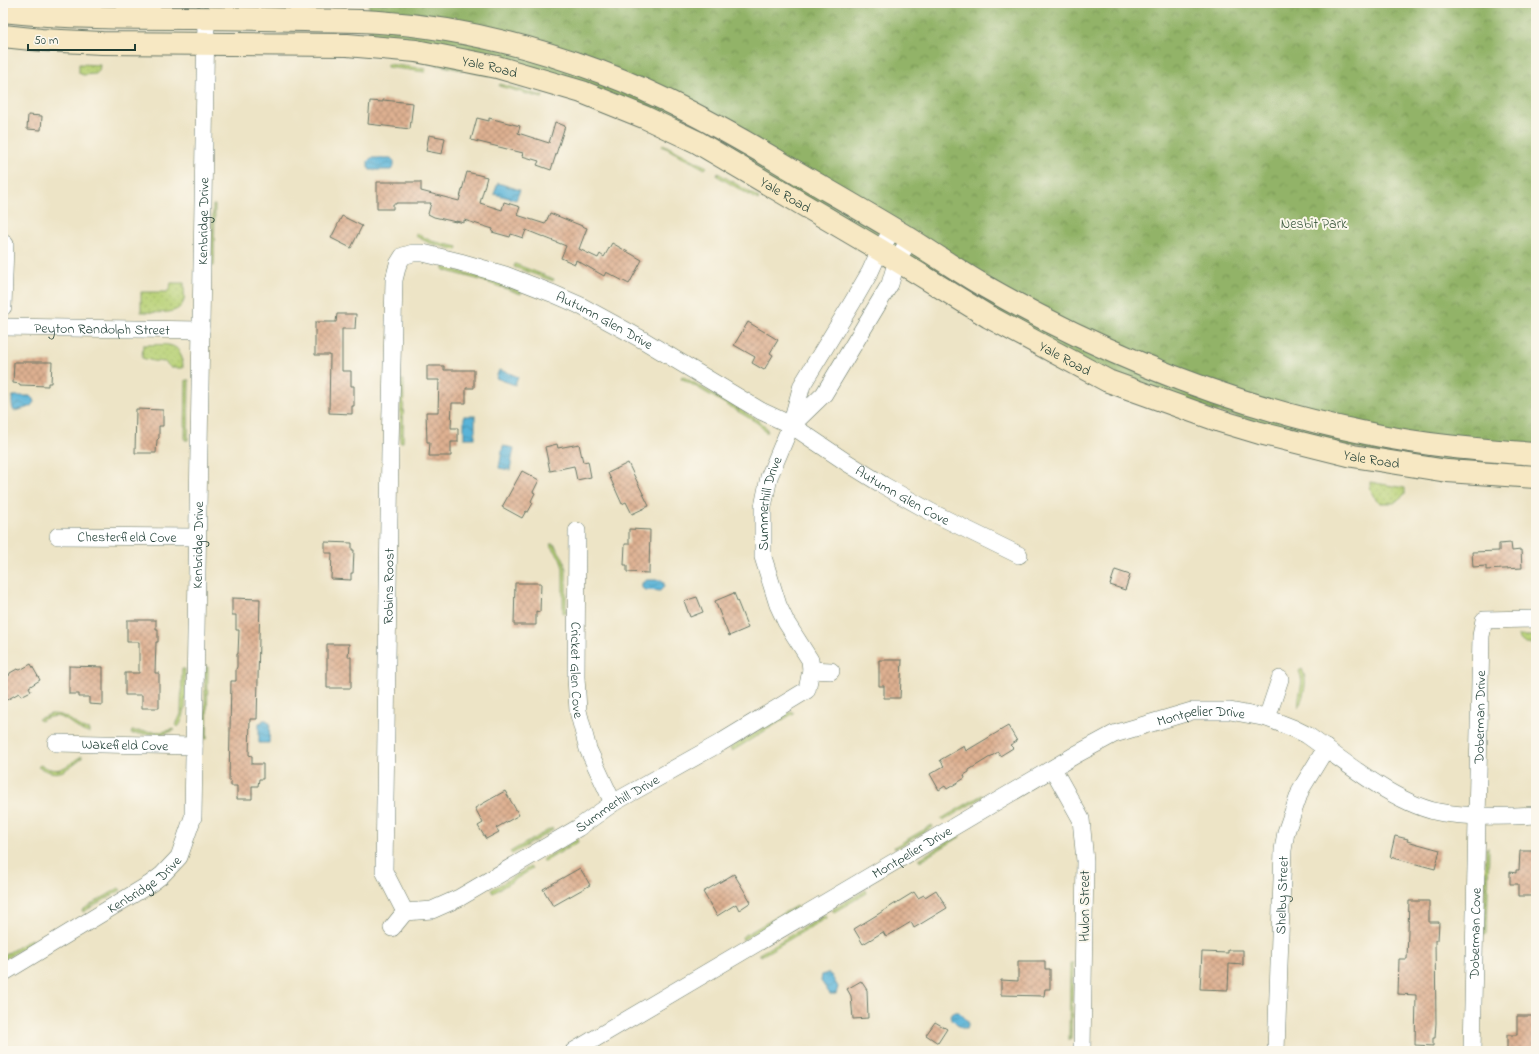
<svg xmlns="http://www.w3.org/2000/svg" width="1539" height="1054" viewBox="0 0 1539 1054" font-family="'Indie Flower',sans-serif">
  <style>
    .grass { fill: url(#grass-dots); stroke: #6c8755 }
    .forest { fill: url(#forest-crowns); stroke: #58784e }
    .water { fill: url(#water-waves); stroke: #3c7886 }
    .building { fill: url(#building-cross-hatch) }
    .lines { fill: none; stroke-linecap: round; stroke-linejoin: round }
    .minor-casing { stroke: #677767; stroke-width: 18 }
    .secondary-casing { stroke: #677767; stroke-width: 24 }
    .minor { stroke: #fff; stroke-width: 17 }
    .secondary { stroke: #f7e8c3; stroke-width: 22 }
    .labels { text-anchor: middle; stroke-width: 4; stroke-linejoin: round; paint-order: stroke }
    .street-label { font-size: 14px; fill: #1f3d34; stroke: #fbf7ec }
    .park-label { font-size: 14px; fill: #3e5b41; stroke: #fbf7ec }
  </style>
  <defs>
    <pattern id="grass-dots" width="8" height="8" patternUnits="userSpaceOnUse"><rect width="8" height="8" fill="#b8d176"/><path d="M2 2h.1M6 6h.1" fill="none" stroke="#9eb467" stroke-width="1.8" stroke-linecap="round"/></pattern>
    <pattern id="forest-crowns" width="20" height="18" patternUnits="userSpaceOnUse"><rect width="20" height="18" fill="#92b367"/><path d="M2 6a3 3 0 1 1 6 0M12 15a3 3 0 1 1 6 0" fill="none" stroke="#779356"/></pattern>
    <pattern id="water-waves" width="16" height="10" patternUnits="userSpaceOnUse"><rect width="16" height="10" fill="#5ab4d8"/><path d="M0 5q4-4 8 0t8 0" fill="none" stroke="#4a94b0"/></pattern>
    <pattern id="building-cross-hatch" width="8" height="8" patternUnits="userSpaceOnUse"><rect width="8" height="8" fill="#deb091"/><path d="M0 0l8 8M0 8l8-8" fill="none" stroke="#b39077"/></pattern>
  </defs>
  <rect width="100%" height="100%" fill="#fbf7ec"/>
  <filter id="ink" filterUnits="userSpaceOnUse"><feTurbulence type="fractalNoise" baseFrequency=".025" numOctaves="2"/><feDisplacementMap in="SourceGraphic" scale="8" xChannelSelector="R" yChannelSelector="G"/><feConvolveMatrix kernelMatrix="1 2 1 2 8 2 1 2 1" color-interpolation-filters="sRGB"/></filter>
  <filter id="wash" filterUnits="userSpaceOnUse"><feTurbulence type="fractalNoise" baseFrequency=".012" numOctaves="4" result="noise"/><feDisplacementMap in="SourceGraphic" scale="16" xChannelSelector="R" yChannelSelector="G"/><feGaussianBlur stdDeviation="0.9" result="paint"/><feColorMatrix in="noise" values="0 0 0 0 0 0 0 0 0 0 0 0 0 0 0 0 0 1.4 0 .05"/><feComposite in="paint" operator="in"/></filter>
  <g filter="url(#wash)">
    <rect width="100%" height="100%" fill="#ede4c6"/>
    <g class="grass">
      <polygon points="79,64 100,65 99,71 96,74 83,75 79,73"/>
      <polygon points="387,64 426,69 425,72 387,67"/>
      <polygon points="500,84 543,96 542,98 499,86"/>
      <polygon points="663,144 707,167 705,169 662,146"/>
      <polygon points="718,173 759,198 758,200 717,176"/>
      <polygon points="213,205 215,205 214,266 211,266"/>
      <polygon points="416,233 431,241 458,247 457,250 429,243 416,236"/>
      <polygon points="515,264 554,279 553,281 514,267"/>
      <polygon points="444,267 481,277 522,291 521,294 480,280 444,270"/>
      <path d="M171 283H184C184 289 185 294 184 300 180 317 154 312 141 312V292H167L170 288Z"/>
      <path d="M143 345C165 345 183 339 183 368H171L165 362 153 361 142 358Z"/>
      <polygon points="682,376 758,420 765,426 768,432 765,432 762,427 756,422 681,378"/>
      <polygon points="186,380 189,380 188,440 185,440"/>
      <polygon points="401,380 404,380 403,442 400,442"/>
      <path d="M1370 482 1405 488V494L1394 503H1381C1373 498 1370 492 1370 482Z"/>
      <polygon points="550,544 554,544 563,558 566,569 566,613 563,613 563,568 560,558"/>
      <path d="M1536 636V643C1528 646 1522 644 1518 636Z"/>
      <polygon points="205,667 208,667 207,739 205,739"/>
      <path d="M182 669H185C185 685 189 714 178 727L176 725 181 714Z"/>
      <path d="M1302 669C1309 683 1303 694 1299 708 1296 694 1306 686 1299 671Z"/>
      <polygon points="792,711 794,713 732,751 730,748"/>
      <path d="M51 714C72 714 74 728 89 730V733C70 729 65 707 40 721L38 719Z"/>
      <polygon points="173,729 175,730 164,734 131,734 132,731 162,732"/>
      <path d="M82 756V758C64 770 61 779 38 767L40 765C62 776 65 765 82 756Z"/>
      <polygon points="982,795 983,797 943,821 941,819"/>
      <polygon points="932,825 933,827 895,849 894,847"/>
      <polygon points="552,828 553,830 512,854 510,852"/>
      <polygon points="959,835 960,837 920,861 919,859"/>
      <polygon points="577,839 578,842 544,862 542,860"/>
      <polygon points="1486,848 1489,848 1487,934 1484,934"/>
      <polygon points="530,867 532,869 493,893 491,890"/>
      <polygon points="119,888 121,890 83,912 82,910"/>
      <polygon points="866,890 867,893 834,912 832,910"/>
      <polygon points="796,906 797,908 743,940 742,937"/>
      <polygon points="825,915 826,918 761,956 759,954"/>
      <polygon points="31,939 33,942 3,960 3,956"/>
      <polygon points="1070,963 1073,963 1071,1040 1069,1040"/>
    </g>
    <polygon class="forest" points="369,3 1536,3 1536,485 1486,482 1117,386 671,133 570,92 369,51"/>
    <g class="water">
      <polygon points="371,158 391,158 394,161 394,167 391,170 370,170 368,167 368,161"/>
      <polygon points="498,183 520,190 516,200 494,194"/>
      <polygon points="499,370 509,373 518,377 515,385 496,378"/>
      <path d="M13 396H30L33 399 34 402 30 407 14 411C12 408 11 399 13 396Z"/>
      <rect x="464" y="416" width="11" height="22"/>
      <polygon points="503,446 514,448 510,470 499,468"/>
      <polygon points="647,580 662,580 664,583 664,587 660,591 645,590 642,588 642,583"/>
      <polygon points="263,720 267,720 267,722 270,723 269,743 259,743 259,723 262,722"/>
      <polygon points="827,973 831,975 838,987 836,994 830,994 821,981 822,975"/>
      <polygon points="953,1012 959,1012 968,1021 968,1026 966,1028 961,1028 952,1019 951,1015"/>
    </g>
    <g id="blocks">
      <g class="building">
        <polygon points="383,100 413,103 410,129 368,124 370,101 383,102"/>
        <polygon points="28,115 42,116 41,130 27,129"/>
        <polygon points="477,118 489,121 489,118 520,126 518,133 549,143 555,122 565,126 551,170 537,165 539,161 522,156 523,153 471,140"/>
        <polygon points="429,135 445,138 442,154 426,151"/>
        <polygon points="467,172 487,177 480,203 502,210 504,202 520,207 517,215 545,224 550,213 587,228 579,249 598,258 600,254 604,257 612,243 642,260 629,284 606,272 604,276 576,260 575,264 561,258 566,246 526,230 523,238 511,234 510,237 492,232 493,229 464,220 464,223 456,221 456,222 434,217 428,214 431,203 396,203 396,204 393,204 393,209 377,209 377,182 421,182 421,191 459,201"/>
        <polygon points="342,216 362,226 351,248 331,238"/>
        <polygon points="337,314 356,314 355,329 342,329 342,371 351,371 351,386 354,386 354,406 352,406 352,414 329,413 330,355 315,355 315,322 336,322"/>
        <polygon points="748,322 778,340 770,353 773,355 764,370 752,363 755,357 734,345"/>
        <polygon points="14,362 52,362 51,383 48,383 48,386 20,385 20,384 13,383"/>
        <polygon points="427,366 444,366 444,370 474,370 474,388 466,388 466,403 452,403 451,428 458,428 458,442 451,442 451,456 429,456 430,442 427,442 426,412 438,412 439,380 427,380"/>
        <polygon points="136,409 163,410 163,426 159,426 159,438 157,440 156,453 135,453"/>
        <polygon points="557,444 558,448 579,444 583,462 588,461 591,477 577,480 574,466 550,471 545,447"/>
        <polygon points="628,463 649,506 632,514 626,502 622,504 608,473"/>
        <polygon points="522,471 539,480 533,492 535,493 531,501 533,503 528,512 526,511 522,518 502,507"/>
        <polygon points="629,529 650,530 649,573 627,572 627,565 624,565 625,544 629,544"/>
        <polygon points="325,542 352,543 352,550 354,550 353,573 351,573 351,580 331,579 332,553 325,553"/>
        <polygon points="1511,543 1512,551 1521,550 1522,568 1486,570 1486,566 1473,567 1472,552 1499,551 1499,544"/>
        <polygon points="1115,570 1130,575 1125,590 1110,585"/>
        <polygon points="515,583 541,583 540,612 536,611 536,625 514,625"/>
        <polygon points="734,593 748,628 729,636 715,601"/>
        <polygon points="697,597 703,612 690,617 684,601"/>
        <polygon points="232,598 260,599 257,719 250,719 249,755 252,756 252,764 263,764 263,779 259,779 258,786 252,786 252,799 237,799 237,786 231,786 231,781 229,781 231,681 236,681 236,669 237,667 237,654 238,654 239,630 236,630 236,615 232,615"/>
        <polygon points="127,620 156,620 156,629 158,629 158,642 156,642 155,673 159,673 159,708 142,708 142,695 125,695 125,673 139,673 139,642 127,642"/>
        <polygon points="327,644 349,644 348,657 351,657 351,688 327,688"/>
        <polygon points="879,660 902,660 900,698 884,698 884,686 879,686"/>
        <polygon points="31,664 40,680 29,687 31,691 21,696 19,693 3,702 3,679 9,676 10,673 17,669 20,670"/>
        <polygon points="69,666 103,667 103,705 89,704 89,697 79,697 79,694 69,694"/>
        <polygon points="1008,726 1017,741 1010,745 1013,748 1000,756 998,752 969,770 969,772 964,775 965,778 947,789 945,786 939,790 930,774 944,766 940,760 964,746 966,751"/>
        <polygon points="505,791 519,815 496,828 499,832 486,839 478,826 483,823 475,808"/>
        <polygon points="1395,836 1408,839 1407,841 1440,850 1435,869 1390,857"/>
        <polygon points="1520,851 1536,851 1536,896 1518,896 1518,884 1510,884 1510,872 1516,873 1516,870 1519,870"/>
        <polygon points="580,868 590,885 553,906 543,889"/>
        <polygon points="734,874 751,902 739,910 736,904 717,916 703,892"/>
        <polygon points="936,890 947,908 914,928 911,922 886,937 883,932 863,944 854,929 914,892 918,898 924,895 925,897"/>
        <polygon points="1409,901 1429,901 1429,922 1439,922 1438,940 1435,940 1436,1023 1435,1038 1433,1038 1433,1046 1415,1045 1416,995 1398,994 1399,959 1407,959"/>
        <polygon points="1228,950 1243,950 1243,965 1229,964 1228,990 1200,989 1202,952 1228,953"/>
        <polygon points="1018,961 1045,961 1045,969 1050,969 1050,989 1045,989 1044,996 1001,995 1001,980 1018,981"/>
        <polygon points="861,981 867,990 868,1018 853,1019 851,996 847,989"/>
        <polygon points="1517,1016 1536,1016 1536,1051 1507,1051 1507,1035 1517,1035"/>
        <polygon points="935,1022 947,1029 938,1043 926,1035"/>
      </g>
    </g>
  </g>
  <g filter="url(#ink)">
    <use href="#blocks" fill-opacity="0" stroke="#677767" stroke-width="1"/>
    <g class="lines">
      <defs>
        <g id="minor">
          <polyline points="3,307 5,244"/>
          <path id="s1" d="M3 327 201 330"/>
          <polyline points="792,425 824,394 890,284 897,260 910,239"/>
          <path id="s2" d="M577 531 576 677 578 711 588 749 613 803"/>
          <path id="s3" d="M58 536 197 537"/>
          <polyline points="811,670 831,671"/>
          <polyline points="1267,718 1280,679"/>
          <path id="s4" d="M56 743 194 746"/>
          <polyline points="1053,769 1081,819 1085,861 1082,1051"/>
          <path id="s5" d="M405 912 384 871 390 448 394 280 398 264 403 256 413 253H423L460 262 505 275 554 294 579 305 643 340 761 411 791 425 846 462 883 485 931 512 1019 555"/>
          <path id="s6" d="M405 912 432 910 459 898 578 828 613 803 720 743 807 690 811 670 810 660 786 622 778 605 763 557V507L769 477 791 425 802 385 852 303 870 272 880 250 893 229"/>
          <polyline points="392,928 405,912"/>
          <path id="s7" d="M3 973 150 884 162 875 179 857 193 817 206 18"/>
          <path id="s8" d="M574 1051 1077 754 1114 734 1192 711H1230L1267 718 1295 729 1307 735C1344 761 1399 807 1444 813 1474 817 1506 817 1536 815"/>
          <path id="s9" d="M1276 1051 1283 850 1286 832 1301 789 1326 748"/>
          <path id="s10" d="M1472 1051 1481 636 1484 620 1536 619"/>
        </g>
        <g id="secondary">
          <path d="M3 11C65 18 128 18 191 18 229 18 267 19 305 20 329 21 354 20 379 22 454 27 531 46 601 72 662 95 720 127 776 160 821 187 866 212 910 239 935 255 960 272 986 287 1105 355 1232 406 1366 433 1422 445 1479 450 1536 454"/>
          <path id="s11" d="M3 36 41 40 102 43 347 45 416 51 497 67 582 92 644 117 697 142 880 250 989 317 1108 381 1220 421 1260 433 1353 456 1447 471 1536 477"/>
        </g>
      </defs>
      <use href="#minor" class="minor-casing"/>
      <use href="#secondary" class="secondary-casing"/>
      <use href="#minor" class="minor"/>
      <use href="#secondary" class="secondary"/>
    </g>
  </g>
  <g class="labels">
    <g class="street-label">
      <text dy="5" stroke="none"><textPath href="#s11" startOffset="489">Yale Road</textPath></text>
      <text dy="5" stroke="none"><textPath href="#s11" startOffset="813">Yale Road</textPath></text>
      <text dy="5" stroke="none"><textPath href="#s7" startOffset="850">Kenbridge Drive</textPath></text>
      <text dy="5" stroke="none"><textPath href="#s5" startOffset="878">Autumn Glen Drive</textPath></text>
      <text dy="5" stroke="none"><textPath href="#s1" startOffset="99">Peyton Randolph Street</textPath></text>
      <text dy="5" stroke="none"><textPath href="#s11" startOffset="1137">Yale Road</textPath></text>
      <text dy="5" stroke="none"><textPath href="#s11" startOffset="1461">Yale Road</textPath></text>
      <text dy="5" stroke="none"><textPath href="#s5" startOffset="1224">Autumn Glen Cove</textPath></text>
      <text dy="5" stroke="none"><textPath href="#s6" startOffset="661">Summerhill Drive</textPath></text>
      <text dy="5" stroke="none"><textPath href="#s3" startOffset="69">Chesterfield Cove</textPath></text>
      <text dy="5" stroke="none"><textPath href="#s7" startOffset="526">Kenbridge Drive</textPath></text>
      <text dy="5" stroke="none"><textPath href="#s5" startOffset="331">Robins Roost</textPath></text>
      <text dy="5" stroke="none"><textPath href="#s2" startOffset="139">Cricket Glen Cove</textPath></text>
      <text dy="5" stroke="none"><textPath href="#s10" startOffset="334">Doberman Drive</textPath></text>
      <text dy="5" stroke="none"><textPath href="#s8" startOffset="716">Montpelier Drive</textPath></text>
      <text dy="5" stroke="none"><textPath href="#s4" startOffset="69">Wakefield Cove</textPath></text>
      <text dy="5" stroke="none"><textPath href="#s6" startOffset="241">Summerhill Drive</textPath></text>
      <text dy="5" stroke="none"><textPath href="#s8" startOffset="392">Montpelier Drive</textPath></text>
      <text dy="5" stroke="none"><textPath href="#s7" startOffset="167">Kenbridge Drive</textPath></text>
      <text dy="5" stroke="none"><textPath href="#s9" startOffset="156">Shelby Street</textPath></text>
      <text transform="translate(1084 906) rotate(-90)" y="5">Hulon Street</text>
      <text dy="5" stroke="none"><textPath href="#s10" startOffset="118">Doberman Cove</textPath></text>
    </g>
    <g class="park-label">
      <text x="1314" y="228">Nesbit Park</text>
    </g>
  </g>
  <rect width="1539" height="1054" fill="none" stroke="#fbf7ec" stroke-width="16"/>
  <path d="M28 44v6h107v-6" fill="none" stroke="#1f3d34" stroke-width="2"/>
  <text x="34" y="44" font-size="12" fill="#1f3d34" stroke="#fbf7ec" stroke-width="3" paint-order="stroke">50 m</text>
</svg>
